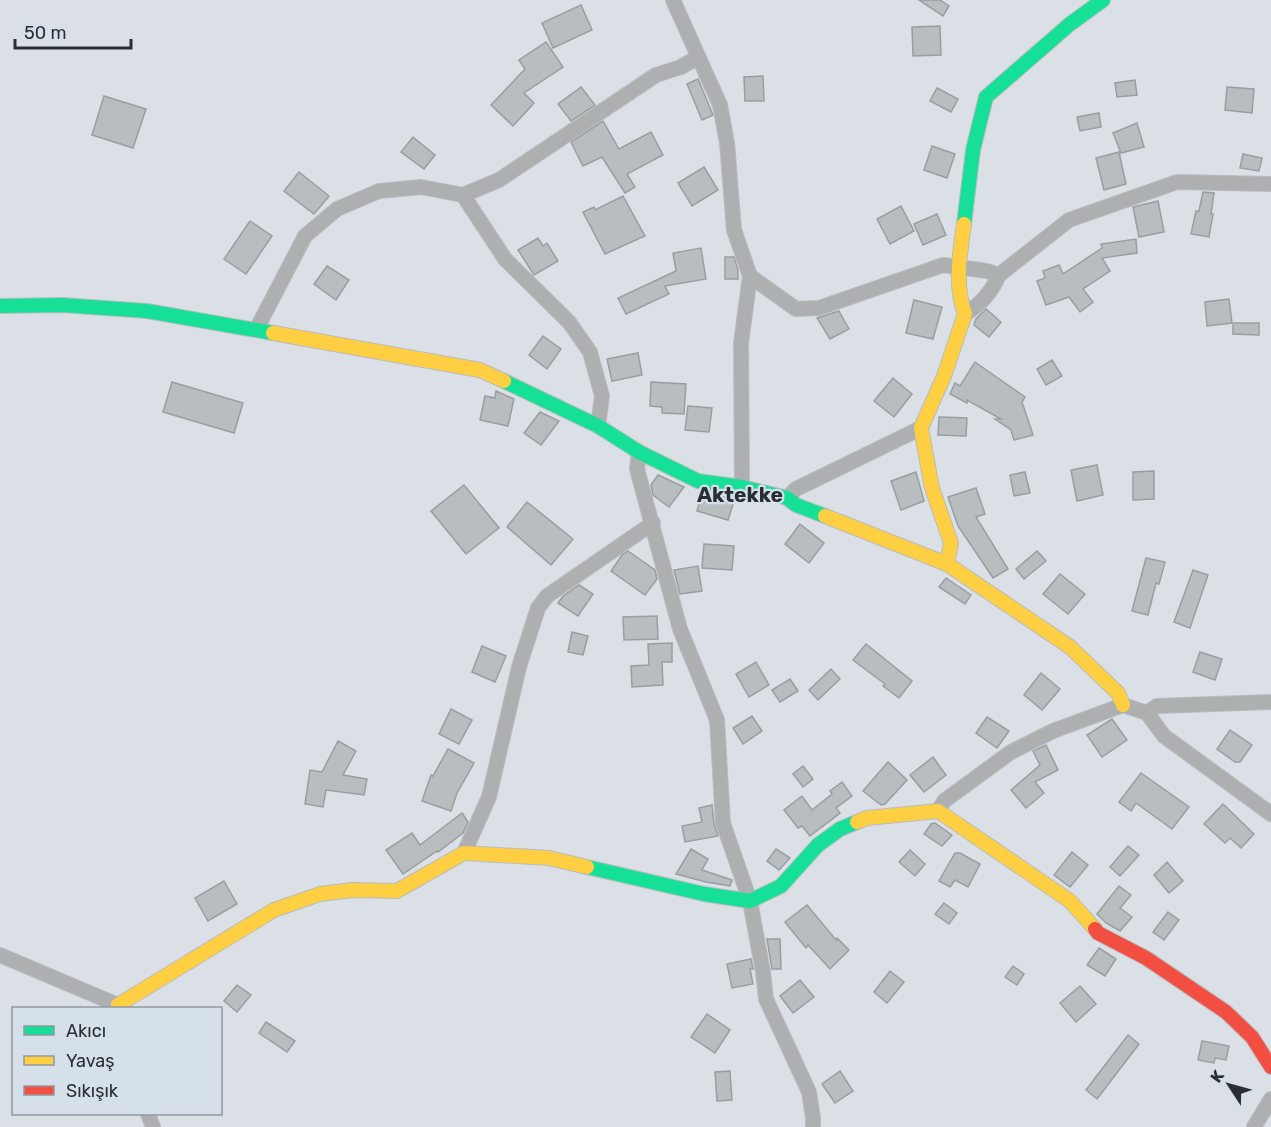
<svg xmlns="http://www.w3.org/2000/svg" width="1271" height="1127" viewBox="0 0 1271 1127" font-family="Rubik,sans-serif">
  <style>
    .building { fill: #b8bdc0; stroke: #999ea1; stroke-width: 1.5 }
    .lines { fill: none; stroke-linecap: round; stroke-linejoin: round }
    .street-casing { stroke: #b8bcc0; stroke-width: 16 }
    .fast-casing { stroke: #b8bcc0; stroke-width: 16 }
    .slow-casing { stroke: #b8bcc0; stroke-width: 16 }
    .jam-casing { stroke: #b8bcc0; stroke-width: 16 }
    .street { stroke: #adafb1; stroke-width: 14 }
    .fast { stroke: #16e098; stroke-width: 14 }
    .slow { stroke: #ffcf43; stroke-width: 14 }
    .jam { stroke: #f24e42; stroke-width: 14 }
    .labels { text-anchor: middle; stroke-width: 4.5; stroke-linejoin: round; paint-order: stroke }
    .quarter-label { font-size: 21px; font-weight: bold; fill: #2a2e32; stroke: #d5e0ea }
  </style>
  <rect width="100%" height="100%" fill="#dae0e5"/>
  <g class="building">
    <polygon points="919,0 940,0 949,6 943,16"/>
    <polygon points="581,5 592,30 553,48 542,23"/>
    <polygon points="940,26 941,55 913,56 912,27"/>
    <polygon points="546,42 563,67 524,93 534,103 513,126 491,105 525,69 519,60"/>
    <polygon points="763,76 764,101 745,101 744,77"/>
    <polygon points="698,79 713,115 702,120 687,84"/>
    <polygon points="1135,80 1137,95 1117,97 1115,83"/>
    <polygon points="581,87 595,105 571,121 558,104"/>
    <polygon points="1227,87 1254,89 1252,113 1225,110"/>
    <polygon points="937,88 958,99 951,112 930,101"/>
    <polygon points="104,96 146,109 133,148 92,135"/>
    <polygon points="1099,113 1101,127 1080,131 1077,117"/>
    <polygon points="603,121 619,149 651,132 663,155 627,174 635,187 625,193 602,157 583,166 571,142"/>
    <polygon points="1137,123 1144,147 1121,153 1113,133"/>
    <polygon points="413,137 435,155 424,169 401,152"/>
    <polygon points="932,146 955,154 947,178 924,170"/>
    <polygon points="1119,152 1126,184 1104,190 1096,158"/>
    <polygon points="1243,154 1262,158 1259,171 1240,168"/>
    <polygon points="704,167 718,190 692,206 678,183"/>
    <polygon points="299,172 329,196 314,214 284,191"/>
    <polygon points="1203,192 1214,193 1211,214 1213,214 1209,237 1191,234 1196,211 1199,211"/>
    <polygon points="623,196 645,236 605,254 583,212 594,207 595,210"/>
    <polygon points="1158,201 1164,232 1139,237 1133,207"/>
    <polygon points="901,206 914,231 890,244 877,219"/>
    <polygon points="937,214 946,235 923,245 914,224"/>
    <polygon points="250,221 272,236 246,274 224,259"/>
    <polygon points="538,238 543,246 547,243 558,261 534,275 518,250"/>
    <polygon points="1136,239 1137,253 1102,258 1110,271 1083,289 1093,302 1080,312 1069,297 1046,305 1037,281 1045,278 1043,271 1059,265 1063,274 1102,248 1101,244"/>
    <polygon points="701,248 706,279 665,286 669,294 626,314 618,298 676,271 673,253"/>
    <polygon points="725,257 734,257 738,270 738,279 725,279"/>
    <polygon points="327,266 349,280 336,300 314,284"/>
    <polygon points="1229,299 1232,323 1207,326 1205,302"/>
    <polygon points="914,300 942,307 933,339 906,333"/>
    <polygon points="986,309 1001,322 989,337 974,325 976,319"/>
    <polygon points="839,311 849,329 830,339 817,318"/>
    <polygon points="1233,323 1259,323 1259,335 1233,334"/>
    <polygon points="543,336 561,349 547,369 529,355"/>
    <polygon points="638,353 642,375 612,381 607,359"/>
    <polygon points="1052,360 1062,376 1046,385 1037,369"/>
    <polygon points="975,362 1025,397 1022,402 1033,435 1014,440 1011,430 995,419 1001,419 967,400 967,403 950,394 955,383 960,386"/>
    <polygon points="893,378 912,394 894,417 874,401"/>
    <polygon points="172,382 243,403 234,433 163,412"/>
    <polygon points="651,382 686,384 684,414 662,413 662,407 650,406"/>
    <polygon points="496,391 514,399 508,426 480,420 485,396 495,398"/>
    <polygon points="688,406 712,408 709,432 685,430"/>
    <polygon points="540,412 559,421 541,445 524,433"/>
    <polygon points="939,417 967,418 966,436 938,435"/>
    <polygon points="1097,465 1103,495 1077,501 1071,470"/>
    <polygon points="1154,471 1154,499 1133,500 1133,472"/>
    <polygon points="916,472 924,501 901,510 891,481"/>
    <polygon points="1025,472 1030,493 1014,496 1010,475"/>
    <polygon points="658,475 684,487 669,507 653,495 651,485"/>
    <polygon points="464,485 499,528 466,554 431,511"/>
    <polygon points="976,488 985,514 976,517 1008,569 993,578 958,526 948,497"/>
    <polygon points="702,494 735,498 728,520 697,511"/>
    <polygon points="527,502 573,539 551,565 507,527"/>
    <polygon points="800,524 824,543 809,563 785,544"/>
    <polygon points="704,544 734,546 732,570 702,568"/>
    <polygon points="628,551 655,570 657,579 645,595 611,571 622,555"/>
    <polygon points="1037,551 1046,561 1024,579 1016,569"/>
    <polygon points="1146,558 1165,562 1159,584 1156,583 1148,615 1132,611"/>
    <polygon points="698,566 702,591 680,594 674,570"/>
    <polygon points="1193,570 1208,575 1190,628 1174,622"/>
    <polygon points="1060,574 1085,594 1068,614 1043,594"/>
    <polygon points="946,578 971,595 965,604 939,587"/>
    <polygon points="579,585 593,594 578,616 558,603 563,596"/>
    <polygon points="657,616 658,639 624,640 623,617"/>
    <polygon points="572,632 588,636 583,655 568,652"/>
    <polygon points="672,643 672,662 662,662 663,685 632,687 631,666 649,665 648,644"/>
    <polygon points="866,644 912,681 899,698 883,686 885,684 853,660"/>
    <polygon points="482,646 506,656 495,682 472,672"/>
    <polygon points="1200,652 1222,659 1215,680 1193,672"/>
    <polygon points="756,662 769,685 749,697 736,674"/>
    <polygon points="831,669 840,679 818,700 809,690"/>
    <polygon points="1041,673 1060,689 1042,710 1024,695"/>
    <polygon points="790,679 798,691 780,702 772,690"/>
    <polygon points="451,709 472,720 459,744 439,734"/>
    <polygon points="752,716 762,731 743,744 733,728"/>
    <polygon points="987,717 1009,731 997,748 976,733"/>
    <polygon points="1112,719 1127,740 1102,757 1087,735"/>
    <polygon points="1230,730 1252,745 1240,762 1235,762 1217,749"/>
    <polygon points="338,741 356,751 343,775 367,779 364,795 326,790 323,807 305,804 310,770 322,772"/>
    <polygon points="1046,745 1058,770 1035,782 1044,793 1026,808 1011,790 1040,765 1033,751"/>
    <polygon points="448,749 474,763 457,793 451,811 422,801 431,775 433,776"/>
    <polygon points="933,757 946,775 924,792 910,775"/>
    <polygon points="888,762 907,780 885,804 881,805 863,791"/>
    <polygon points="803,766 813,779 803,787 793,774"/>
    <polygon points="1141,773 1189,807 1172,829 1136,803 1131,811 1119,802"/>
    <polygon points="842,782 852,796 836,808 840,813 810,836 802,826 798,828 784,810 802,796 812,810 832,794 830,791"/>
    <polygon points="1223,804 1254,834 1241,848 1230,838 1225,843 1204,824"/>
    <polygon points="712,805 714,824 718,836 685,842 682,826 702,822 699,808"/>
    <polygon points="462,813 468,822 463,833 438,852 437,851 403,874 386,850 412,833 420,845"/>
    <polygon points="935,823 952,835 942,846 924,834 931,824"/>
    <polygon points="1128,846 1139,855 1120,876 1110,867"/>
    <polygon points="691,849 708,859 702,870 732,880 730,886 706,882 676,874"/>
    <polygon points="776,849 790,858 779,870 767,861"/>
    <polygon points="910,850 925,864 915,876 899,862"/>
    <polygon points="1072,852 1088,865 1070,887 1054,875"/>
    <polygon points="955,853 960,853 980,864 968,887 955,880 950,887 939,881"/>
    <polygon points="1167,862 1183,881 1169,893 1154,875"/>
    <polygon points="224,881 237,904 208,921 195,898"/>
    <polygon points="1119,886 1131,895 1120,908 1132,917 1120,931 1106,923 1097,914"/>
    <polygon points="944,903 957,913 949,924 935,914"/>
    <polygon points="807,905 836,940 837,938 849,950 830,969 808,945 806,948 785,922"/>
    <polygon points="1168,912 1179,920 1164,940 1153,932"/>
    <polygon points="767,939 780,939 781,969 772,969"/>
    <polygon points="1099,948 1116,959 1105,976 1087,965"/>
    <polygon points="751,959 753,969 750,969 753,984 732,988 727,964"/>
    <polygon points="1013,966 1024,974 1017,985 1005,977"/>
    <polygon points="890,971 904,982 887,1003 874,992"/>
    <polygon points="800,980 814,997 793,1013 780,996"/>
    <polygon points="237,985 251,995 237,1012 224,1001"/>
    <polygon points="1080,986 1096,1004 1076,1022 1060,1003"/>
    <polygon points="707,1014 730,1030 715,1053 691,1037"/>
    <polygon points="266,1022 295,1041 287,1052 259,1033"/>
    <polygon points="1128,1035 1139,1044 1097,1099 1086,1090"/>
    <polygon points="1202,1041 1229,1046 1226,1060 1215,1058 1214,1063 1198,1060"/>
    <polygon points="730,1071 732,1100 717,1101 715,1072"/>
    <polygon points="840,1071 853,1091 835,1103 822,1084"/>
  </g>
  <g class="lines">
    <defs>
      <g id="street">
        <polyline points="673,0 720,105 727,143 734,230 750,276 741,343 742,487"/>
        <polyline points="463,195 505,259 569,322 590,352 602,396 598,426"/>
        <polyline points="750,276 796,309 819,308 943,265 987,271 999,275"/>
        <path d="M965 314C980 305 992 291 999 275L1069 220 1177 182 1271 184"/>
        <polyline points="256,330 305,236 337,209 379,191 421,187 463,195 499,180 656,75 681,67 698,57"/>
        <polyline points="639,452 637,469 680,629 717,720 723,823 750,901 763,972 766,999 809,1092 813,1118 813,1127"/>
        <polyline points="787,498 796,489 921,428"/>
        <polyline points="1147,713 1157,706 1271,702"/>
        <polyline points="938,811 944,801 1011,752 1053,731 1123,705 1147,713 1164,736 1271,814"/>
        <polyline points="464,853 489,797 519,667 538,608 547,596 653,523"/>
        <polyline points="0,955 118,1005"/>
        <polyline points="148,1114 153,1127"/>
        <polyline points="1254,1127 1271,1099"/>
      </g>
      <g id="fast">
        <polyline points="964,224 973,150 986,97 1070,24 1103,0"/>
        <polyline points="0,306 62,305 147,311 273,333"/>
        <polyline points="504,381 598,426 639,452 698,481 742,487 787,498 796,505 825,516"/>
        <polyline points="587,867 704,894 750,901 781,886 818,845 840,829 857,822"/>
      </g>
      <g id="slow">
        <polyline points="273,333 480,370 504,381"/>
        <polyline points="825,516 947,564 1070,647 1118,693 1123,705"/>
        <path d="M947 564 951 543 932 488 921 428 944 376 965 314C954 285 960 253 964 224"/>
        <polyline points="857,822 867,818 938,811 1070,901 1095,929"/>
        <polyline points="119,1008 118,1005 274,910 320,894 353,890 397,891 464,853 549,858 587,867"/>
      </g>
      <polyline id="jam" points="1095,929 1098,933 1146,958 1226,1012 1252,1037 1271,1067"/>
    </defs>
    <use href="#street" class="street-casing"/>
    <use href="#fast" class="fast-casing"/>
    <use href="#slow" class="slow-casing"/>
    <use href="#jam" class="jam-casing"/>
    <use href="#street" class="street"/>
    <use href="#fast" class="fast"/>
    <use href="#slow" class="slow"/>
    <use href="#jam" class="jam"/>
  </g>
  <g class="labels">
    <g class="quarter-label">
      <text x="740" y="502">Aktekke</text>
    </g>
  </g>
  <rect x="12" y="1007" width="210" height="108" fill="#d5e0ea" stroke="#9199a0" stroke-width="1.5"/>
  <rect x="24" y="1026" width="30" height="9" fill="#16e098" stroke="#9199a0" stroke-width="1.5"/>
  <text x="66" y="1037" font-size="18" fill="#2a2e32">Akıcı</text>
  <rect x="24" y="1056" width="30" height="9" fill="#ffcf43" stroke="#9199a0" stroke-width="1.5"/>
  <text x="66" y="1067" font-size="18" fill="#2a2e32">Yavaş</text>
  <rect x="24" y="1086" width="30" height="9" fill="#f24e42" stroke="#9199a0" stroke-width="1.5"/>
  <text x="66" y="1097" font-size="18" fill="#2a2e32">Sıkışık</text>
  <g transform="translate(1229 1085) rotate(306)" stroke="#d5e0ea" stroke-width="4.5" paint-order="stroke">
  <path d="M0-4.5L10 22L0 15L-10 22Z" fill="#2a2e32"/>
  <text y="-9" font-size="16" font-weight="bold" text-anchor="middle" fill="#2a2e32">K</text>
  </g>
  <path d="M15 39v9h116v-9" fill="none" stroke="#2a2e32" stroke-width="3"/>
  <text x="24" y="39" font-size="18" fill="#2a2e32" stroke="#d5e0ea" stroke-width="4.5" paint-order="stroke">50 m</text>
</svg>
